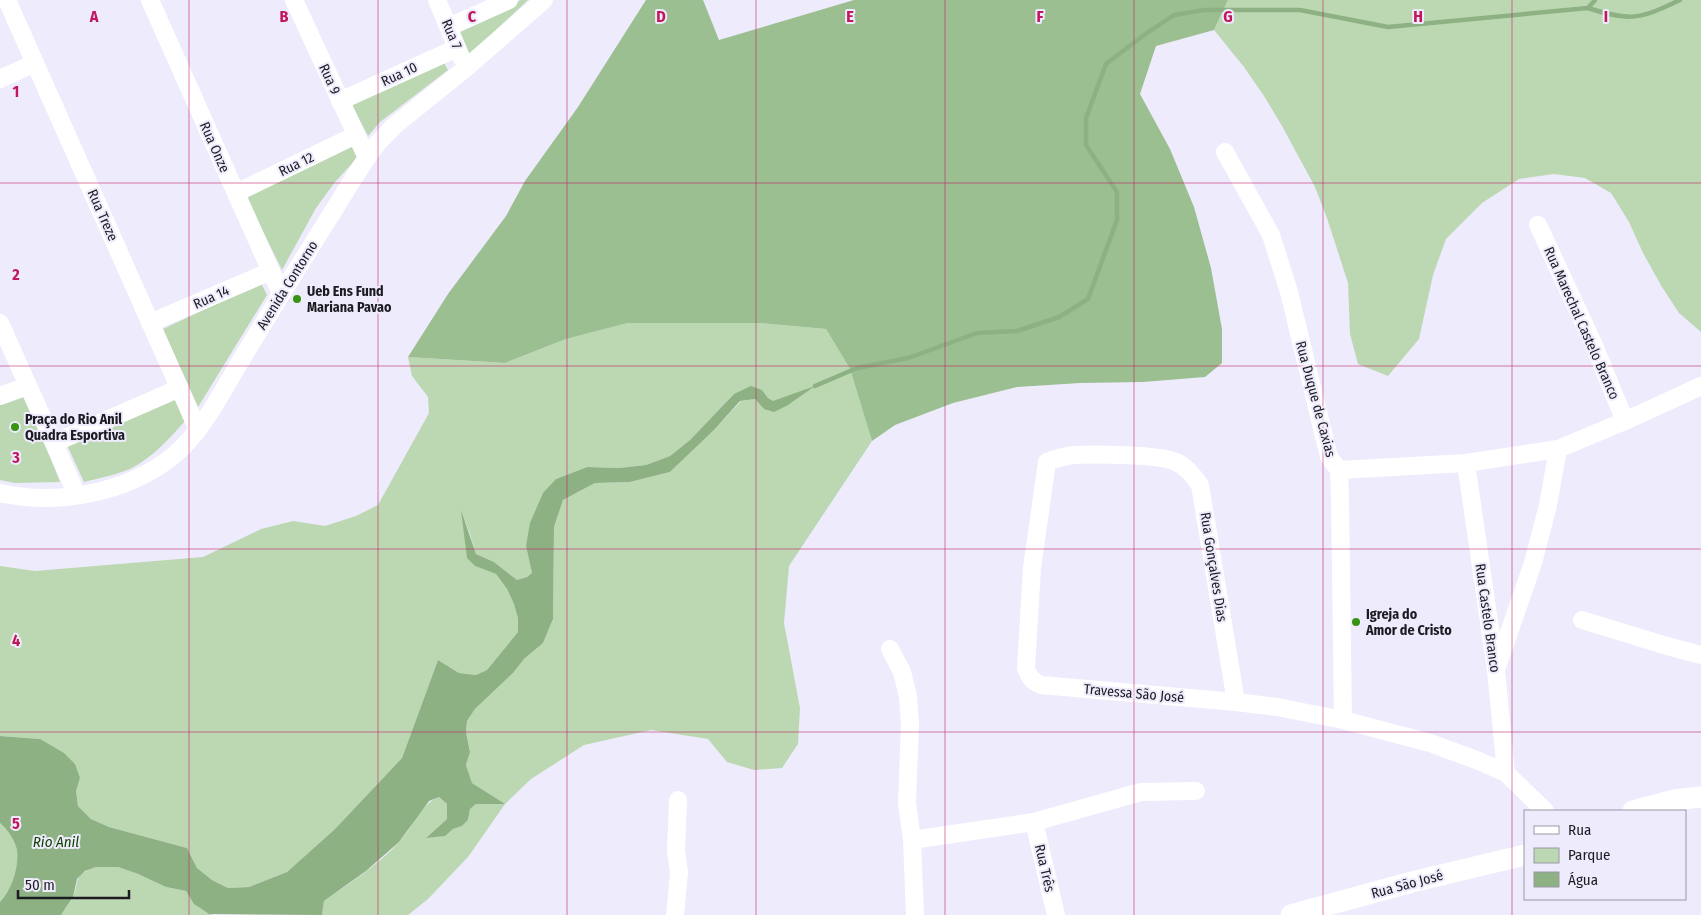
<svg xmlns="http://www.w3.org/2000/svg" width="1701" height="915" viewBox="0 0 1701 915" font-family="'Fira Sans Condensed',sans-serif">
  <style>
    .green { fill: #bbd8b3 }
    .forest { fill: #9bbf91 }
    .water { fill: #8db183 }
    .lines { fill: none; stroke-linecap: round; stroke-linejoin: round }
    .stream { stroke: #8db183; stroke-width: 4.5 }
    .minor { stroke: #fff; stroke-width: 18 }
    .tertiary { stroke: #fff; stroke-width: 21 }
    .grid { fill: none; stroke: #c2185b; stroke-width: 1; stroke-opacity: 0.55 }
    .poi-dot { fill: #379411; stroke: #eeebfc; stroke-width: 2 }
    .labels { text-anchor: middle; stroke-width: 4; stroke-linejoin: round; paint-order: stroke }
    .street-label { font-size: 14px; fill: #1d1b22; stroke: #eeebfc }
    .poi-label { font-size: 14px; font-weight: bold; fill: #1d1b22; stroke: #eeebfc; text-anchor: start }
    .water-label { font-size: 15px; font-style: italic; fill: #114200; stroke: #eeebfc }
    .grid-label { font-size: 16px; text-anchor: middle; font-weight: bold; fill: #c2185b; stroke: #eeebfc; stroke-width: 4; stroke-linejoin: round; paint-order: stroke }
  </style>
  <rect width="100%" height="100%" fill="#eeebfc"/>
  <g class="green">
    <polygon points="521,0 528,0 469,55 457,30"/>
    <polygon points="1228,0 1701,0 1701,332 1679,313 1662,287 1643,253 1629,222 1611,193 1585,178 1554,174 1519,179 1482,203 1446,239 1433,275 1419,339 1388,376 1358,364 1350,334 1348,283 1327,218 1315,187 1282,126 1264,96 1244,67 1214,30"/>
    <polygon points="443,61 448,70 380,122 368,136 351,103"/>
    <polygon points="353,146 358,157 335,182 316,208 282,270 246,197"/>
    <polygon points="261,283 267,295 198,407 163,329"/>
    <path d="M628 323H760L826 329 850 369 872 441 789 566 784 623 800 708 798 744 782 768 754 770 727 762 708 739 651 730 584 745 531 779 505 804 468 857 428 899 408 915H322L324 901C350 883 378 865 399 842 413 827 420 804 439 797L447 804V819L427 837 444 836 453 829 462 826 468 820 470 809 476 804H504L472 783 466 765 470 751 466 732 467 721 475 709 513 673 524 659 543 643 553 619 554 527 563 500 595 483 630 482 670 472 714 430 741 401 755 399 764 409 785 398 773 402 768 398 762 390 734 394 690 440 670 456 646 465 619 468 587 467 556 479 526 546 532 573 527 577 517 580 494 562 476 554 470 534 462 513 475 566 496 574 507 589 514 604 519 618 518 632 487 670 476 675 459 673 438 660 402 758 335 829 287 872 249 887 228 888 212 880 197 868 187 848 109 827 91 819 78 806 76 791 80 778 40 739 0 736V566L35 571 203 557 261 529 293 521 325 526 356 516 378 505 429 413 428 397 412 376 408 357 505 363 566 339Z"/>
    <polygon points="25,394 60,482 15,483 0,480 0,404"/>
    <path d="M176 399 186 420C170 438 152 458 130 469 116 475 99 478 84 482L67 445Z"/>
    <path d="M0 823C7 829 15 840 17 850 19 867 12 889 0 902Z"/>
    <path d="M96 867H118L138 874 166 887 186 891C193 902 201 912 214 915H61C65 909 70 903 73 897 80 879 73 875 96 867Z"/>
  </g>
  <polygon class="forest" points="646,0 703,0 719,40 854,0 1228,0 1214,30 1156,46 1140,94 1170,149 1194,207 1211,268 1222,329 1222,363 1205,377 1143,382 1080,383 1017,387 953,403 895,425 872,441 850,369 826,329 760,323 628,323 566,339 505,363 408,357 448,294 506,216 525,181 578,107"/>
  <path class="water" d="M751 386 762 390 768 398 773 401 815 386 788 405 774 412 764 409 755 399 740 401 714 430 670 472 630 482 595 483 563 500 554 527 553 619 543 643 524 659 513 673 475 709 467 721 466 732 470 752 466 765 472 783 505 804H476L470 809 468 820 462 826 453 829 445 836 426 838 447 819V804L439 797 429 801 399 842 366 871 324 901 322 915 209 914 194 904 186 891 166 887 138 874 118 867H96L85 871 77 879 73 897 61 915H0V902C12 889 19 867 17 850 15 840 7 829 0 823V736L40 739 64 753 75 764 80 778 76 791 78 806 91 819 109 827 187 848 197 868 212 880 228 888 249 887 287 872 335 829 402 758 438 660 459 673 476 675 487 670 518 632V618L514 604 507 589 496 574 475 566 467 558 461 510 476 554 494 562 517 580 527 577 532 573 526 546 530 523 543 493 556 479 587 467 619 468 646 465 670 456 690 440 734 394Z"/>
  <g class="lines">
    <g class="stream">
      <path d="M1588 8C1631 22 1640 19 1680 0"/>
      <polyline points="815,386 857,368 908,358 977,333 1017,331 1059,317 1088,299 1117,220 1117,192 1086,145 1086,118 1106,64 1144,35 1174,15 1204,10 1300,10 1388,27 1588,8 1595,0"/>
    </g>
    <g class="minor">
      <polyline points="7,0 198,430"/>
      <polyline points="150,0 281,294"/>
      <polyline points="294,0 367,158"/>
      <polyline points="437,0 461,57"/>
      <polyline points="449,27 509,0"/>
      <polyline points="0,79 35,63"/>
      <polyline points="340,101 457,48"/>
      <polyline points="1225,152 1271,235 1289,292 1329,457 1339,470 1340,498 1343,720"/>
      <polyline points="236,193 356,135"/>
      <polyline points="1538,225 1593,343 1625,421"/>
      <polyline points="0,323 77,495"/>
      <polyline points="150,323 271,271"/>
      <polyline points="0,396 28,386"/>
      <polyline points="54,443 180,388"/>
      <polyline points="1466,463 1496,670 1506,773"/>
      <polyline points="1339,470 1466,463 1558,449 1625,421 1701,386"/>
      <path d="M0 493C57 506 127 493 173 456 203 432 223 389 243 357 270 312 298 267 327 221 343 196 358 169 376 145L394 126 466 68 544 0"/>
      <polyline points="1582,620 1667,646 1701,655"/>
      <polyline points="890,649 902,672 908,696 910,724 907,803 912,840 915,915"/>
      <polyline points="1497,667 1533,563 1548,505 1558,449"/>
      <path d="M1236 702 1200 485C1193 476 1187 467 1176 462 1159 454 1093 454 1073 455 1064 456 1055 459 1047 462L1032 568 1026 668C1029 677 1032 681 1041 685L1236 702 1277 707 1343 720 1430 743 1479 761 1506 773 1545 811"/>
      <polyline points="1034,822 1056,915"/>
      <polyline points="912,840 1034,822 1141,792 1196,791"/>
      <polyline points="675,915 679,873 676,851 678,800"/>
    </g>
    <g class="tertiary">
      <polyline points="1633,811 1674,800 1701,797"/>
      <polyline points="1291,915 1412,882 1525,855"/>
    </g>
  </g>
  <path class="grid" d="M189 0V915M378 0V915M567 0V915M756 0V915M945 0V915M1134 0V915M1323 0V915M1512 0V915M0 183H1701M0 366H1701M0 549H1701M0 732H1701"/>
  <g class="poi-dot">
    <circle cx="297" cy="299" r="5"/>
    <circle cx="15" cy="427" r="5"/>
    <circle cx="1356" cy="622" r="5"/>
  </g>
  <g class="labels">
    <g class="street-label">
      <text transform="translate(452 34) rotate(67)" y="5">Rua 7</text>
      <text transform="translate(399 74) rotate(-25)" y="5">Rua 10</text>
      <text transform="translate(330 79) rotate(65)" y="5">Rua 9</text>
      <text transform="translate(215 147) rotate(66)" y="5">Rua Onze</text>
      <text transform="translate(296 164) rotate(-26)" y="5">Rua 12</text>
      <text transform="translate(103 215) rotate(66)" y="5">Rua Treze</text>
      <text transform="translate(287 285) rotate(-58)" y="5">Avenida Contorno</text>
      <text transform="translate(211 297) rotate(-24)" y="5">Rua 14</text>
      <text transform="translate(1582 323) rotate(66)" y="5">Rua Marechal Castelo Branco</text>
      <text transform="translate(1316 399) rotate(75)" y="5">Rua Duque de Caxias</text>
      <text transform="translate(1214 567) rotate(81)" y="5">Rua Gonçalves Dias</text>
      <text transform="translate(1488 618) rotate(82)" y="5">Rua Castelo Branco</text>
      <text transform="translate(1134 693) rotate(5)" y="5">Travessa São José</text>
      <text transform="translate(1045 868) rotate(77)" y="5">Rua Três</text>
      <text transform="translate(1407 884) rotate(-15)" y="5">Rua São José</text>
    </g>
    <g class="poi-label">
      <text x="307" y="296">Ueb Ens Fund<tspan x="307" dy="16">Mariana Pavao</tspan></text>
      <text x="25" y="424">Praça do Rio Anil<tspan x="25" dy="16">Quadra Esportiva</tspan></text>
      <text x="1366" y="619">Igreja do<tspan x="1366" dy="16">Amor de Cristo</tspan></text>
    </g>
    <g class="water-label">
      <text x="56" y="847">Rio Anil</text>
    </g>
  </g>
  <g class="grid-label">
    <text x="94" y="22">A</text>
    <text x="284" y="22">B</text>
    <text x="472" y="22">C</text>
    <text x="661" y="22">D</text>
    <text x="850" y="22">E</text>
    <text x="1040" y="22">F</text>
    <text x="1228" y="22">G</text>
    <text x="1418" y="22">H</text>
    <text x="1606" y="22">I</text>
    <text x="16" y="97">1</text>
    <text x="16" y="280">2</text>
    <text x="16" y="463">3</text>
    <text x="16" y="646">4</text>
    <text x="16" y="829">5</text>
  </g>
  <rect x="1524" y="810" width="162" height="90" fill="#eeebfc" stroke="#9a98a5"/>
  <rect x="1534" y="826" width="25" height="8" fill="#ffffff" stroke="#9a98a5"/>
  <text x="1568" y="835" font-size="15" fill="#1d1b22">Rua</text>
  <rect x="1534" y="848" width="25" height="15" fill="#bbd8b3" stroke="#9a98a5"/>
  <text x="1568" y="860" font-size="15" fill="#1d1b22">Parque</text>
  <rect x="1534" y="872" width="25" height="15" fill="#8db183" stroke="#9a98a5"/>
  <text x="1568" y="885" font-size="15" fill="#1d1b22">Água</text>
  <path d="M18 890v8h111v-8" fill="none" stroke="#1d1b22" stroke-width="2.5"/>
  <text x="25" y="890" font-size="15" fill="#1d1b22" stroke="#eeebfc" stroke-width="4" paint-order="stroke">50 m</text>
</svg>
